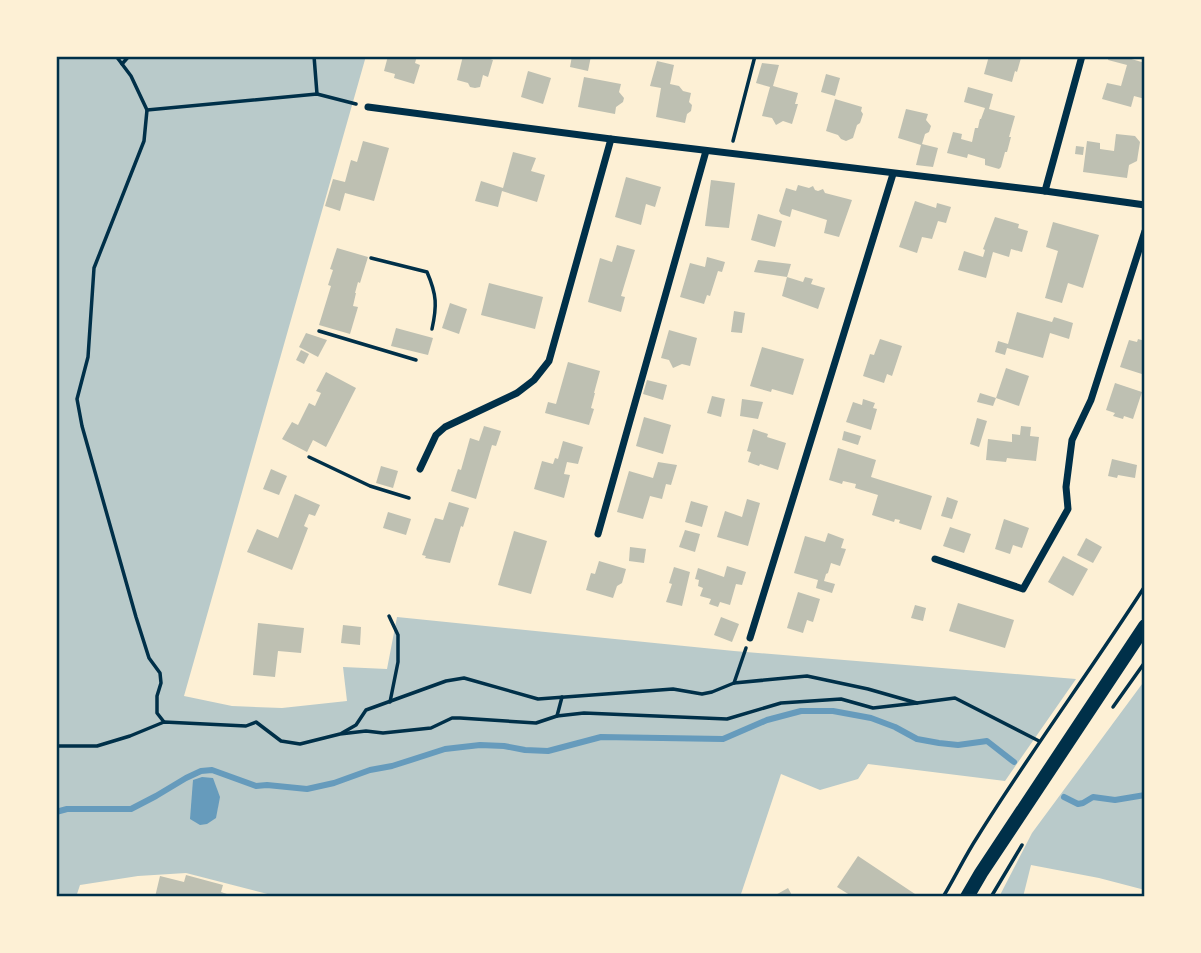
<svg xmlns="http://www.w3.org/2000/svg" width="1201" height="953" viewBox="0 0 1201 953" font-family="Helvetica,sans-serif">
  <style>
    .green { fill: #b9caca }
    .water { fill: #669bbc }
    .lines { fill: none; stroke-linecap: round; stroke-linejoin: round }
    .stream { stroke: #669bbc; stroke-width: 6 }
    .building { fill: #bec0b2 }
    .path { stroke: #003049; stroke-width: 3.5 }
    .minor { stroke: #003049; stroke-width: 7 }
    .secondary { stroke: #003049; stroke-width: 14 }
    .neatline { fill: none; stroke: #003049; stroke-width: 2.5 }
  </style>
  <rect width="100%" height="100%" fill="#fdf0d5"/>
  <g class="green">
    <polygon points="56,56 366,56 184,696 232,706 282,708 347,701 343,667 387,669 397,617 734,651 1076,679 1005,781 868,764 858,779 820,790 781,774 740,897 279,897 186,873 138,876 80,885 76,897 56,897"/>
    <polygon points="1145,680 1145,890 1099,878 1031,865 1023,897 999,897 1032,833"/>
  </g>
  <polygon class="water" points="202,777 213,778 220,797 216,818 207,824 200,825 190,819 193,780"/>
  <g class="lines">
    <g class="stream">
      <polyline points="1064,797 1078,804 1083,803 1093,797 1115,800 1145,795"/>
      <polyline points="56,812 67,809 131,809 156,796 186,778 201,771 212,770 256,786 267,785 307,789 334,783 370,770 392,766 445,749 480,745 504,746 525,750 548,751 601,737 723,739 767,720 801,711 833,711 871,718 895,727 917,739 939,743 958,745 987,741 1014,762"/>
    </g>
  </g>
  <g class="building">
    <polygon points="388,56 417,56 415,63 420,65 414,84 394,78 395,74 384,71"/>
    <polygon points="463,56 481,56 493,60 488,77 483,75 480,87 475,88 470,87 468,83 457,80"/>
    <polygon points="572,56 591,56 588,71 570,67"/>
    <polygon points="989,56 1019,56 1021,58 1017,72 1015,71 1012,82 984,74"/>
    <polygon points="1109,56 1129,56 1128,58 1145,63 1145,99 1134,96 1131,107 1102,99 1107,83 1121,86 1127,65 1108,60"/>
    <polygon points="657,61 674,65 670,84 679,86 683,91 691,93 689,102 692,105 691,111 687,114 685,123 656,117 661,88 650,86"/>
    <polygon points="762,63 779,65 773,86 798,93 795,104 798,104 792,124 783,121 776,125 772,118 762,116 770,87 756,83"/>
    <polygon points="528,71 551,78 543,104 521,97"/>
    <polygon points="826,74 840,78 835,96 821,92"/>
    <polygon points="584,77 621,84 619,92 624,98 623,102 616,107 615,114 578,107"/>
    <polygon points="968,87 993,94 989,109 1015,116 1009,137 1011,137 1007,152 1005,152 1001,167 999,169 985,165 985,159 968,154 967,158 947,153 953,132 962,134 961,139 972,142 975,128 978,128 980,119 981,119 985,108 964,102"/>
    <polygon points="835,99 862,107 861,111 863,114 860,123 857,125 853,138 846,141 841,139 838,135 826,131"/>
    <polygon points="906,109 928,114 926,120 931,126 929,132 925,134 922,144 938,148 933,167 916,165 921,145 898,138"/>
    <polygon points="1116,134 1135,136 1140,142 1137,161 1129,165 1127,178 1083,172 1087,141 1100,143 1100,149 1114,151"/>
    <polygon points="363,141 389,148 374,201 345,193 340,211 325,206 333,179 345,182 351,160 357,162"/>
    <polygon points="1076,146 1084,147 1083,155 1075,154"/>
    <polygon points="513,152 536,158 531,171 545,175 537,202 502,191 498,207 475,201 481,181 503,188"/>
    <polygon points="626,177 661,187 655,207 646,204 641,225 615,217"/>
    <polygon points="711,180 735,183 729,228 705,226"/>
    <polygon points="798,185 809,188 813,186 815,190 818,191 823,189 825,193 852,200 839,237 824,233 827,220 792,209 790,217 781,214 779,211 786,188 796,191"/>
    <polygon points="915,201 936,208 937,203 951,207 946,223 938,221 932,239 922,237 917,253 899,247"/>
    <polygon points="758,214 782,221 775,247 751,240"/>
    <polygon points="995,217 1019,224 1018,228 1028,231 1022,252 1011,249 1009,257 993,252 986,278 958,270 964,251 983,257 985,250 983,249"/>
    <polygon points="1053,222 1099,235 1083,288 1068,283 1062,303 1045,298 1058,251 1046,247"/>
    <polygon points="617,245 635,250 621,296 625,297 621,312 588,302 600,258 612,262"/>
    <polygon points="337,248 368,257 360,283 358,282 355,293 356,293 353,306 358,307 350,334 319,325 331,286 328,285 333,270 330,269"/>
    <polygon points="707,257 725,262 722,272 718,271 710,296 707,295 704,304 680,297 690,263 705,267"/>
    <polygon points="758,260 791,264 787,277 754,272"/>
    <polygon points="787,277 803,282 805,277 813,279 811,284 825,288 818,309 782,296"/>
    <polygon points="489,283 543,297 535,329 481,315"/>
    <polygon points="450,303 467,309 459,334 442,328"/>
    <polygon points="734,311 745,313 742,333 731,332"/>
    <polygon points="1017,312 1052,322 1054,317 1073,323 1069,339 1050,333 1043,358 1007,348 1005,355 995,352 998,341 1008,344"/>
    <polygon points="396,328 433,338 428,355 391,346"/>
    <polygon points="669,330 697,338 690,366 682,364 673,368 669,360 661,358"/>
    <polygon points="306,333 327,340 318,357 299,347"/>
    <polygon points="880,339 902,346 892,376 887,374 884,383 863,376 870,354 874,355"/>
    <polygon points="1138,339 1145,341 1145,375 1120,367 1129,340 1137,342"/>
    <polygon points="762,347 804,359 793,395 772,389 771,392 750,386"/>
    <polygon points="301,350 309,354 304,364 296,360"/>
    <polygon points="568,362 600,371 594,393 595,393 591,408 594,409 589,425 545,413 548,402 556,404"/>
    <polygon points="1006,368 1029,376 1019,406 996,398"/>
    <polygon points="326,372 356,388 326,447 313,440 307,452 282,439 292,422 298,425 309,403 315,406 321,393 316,391"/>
    <polygon points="647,380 667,385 663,400 643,394"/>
    <polygon points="1115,383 1142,392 1133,419 1124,416 1123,419 1113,416 1115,413 1106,410"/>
    <polygon points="980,393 996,398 993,406 977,402"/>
    <polygon points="712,396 725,399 721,417 707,413"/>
    <polygon points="742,399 763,402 758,419 740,416"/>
    <polygon points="863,399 875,403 873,408 877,409 871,430 846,422 853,402 862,405"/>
    <polygon points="644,417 671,425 663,454 636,446"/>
    <polygon points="977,418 987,421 979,447 970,444"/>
    <polygon points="484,426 501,431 496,446 492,445 476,499 451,491 458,469 461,470 470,438 479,441"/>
    <polygon points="1021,426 1031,427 1030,436 1039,437 1036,461 1007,458 1006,462 986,460 988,439 1012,442 1012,434 1020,435"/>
    <polygon points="753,429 768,434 767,437 786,443 778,470 760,464 759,466 748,462 751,452 747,451"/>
    <polygon points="844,431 861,436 858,445 842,440"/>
    <polygon points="563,441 583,447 578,464 567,462 564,474 570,475 564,498 534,489 542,461 553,464 555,458 558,459"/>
    <polygon points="838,448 876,460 871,477 932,496 921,530 899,523 900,520 895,519 894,522 872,515 878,495 855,488 856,484 843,481 842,484 829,480"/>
    <polygon points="1112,459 1137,465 1135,478 1118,475 1117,478 1108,476"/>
    <polygon points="658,462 677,465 671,485 666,484 662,499 650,496 643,519 617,512 629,471 653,478"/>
    <polygon points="381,466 398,471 393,488 376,483"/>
    <polygon points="271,469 287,476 279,495 263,489"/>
    <polygon points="295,494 320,505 315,516 309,514 304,526 308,528 292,570 247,552 257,529 278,538"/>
    <polygon points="947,497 958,501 952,519 941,516"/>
    <polygon points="747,499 760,503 748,546 717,537 725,511 742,517"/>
    <polygon points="691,501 708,506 702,527 685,522"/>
    <polygon points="449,502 469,508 463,527 461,526 450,563 425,558 426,556 422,555 435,518 443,520"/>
    <polygon points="388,512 411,519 406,535 383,528"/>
    <polygon points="1004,519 1029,528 1022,548 1013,545 1010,554 995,549"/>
    <polygon points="950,527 971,534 964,553 943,546"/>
    <polygon points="685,530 700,534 695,552 679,547"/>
    <polygon points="514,531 547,541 531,594 498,585"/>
    <polygon points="828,533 844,539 841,548 846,549 840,566 831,563 828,573 826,574 824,581 835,584 832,593 816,588 818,580 794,573 805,536 825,542"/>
    <polygon points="1086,538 1102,547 1093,563 1077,555"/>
    <polygon points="630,547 646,549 644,563 629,561"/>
    <polygon points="1063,556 1088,569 1073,596 1048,582"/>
    <polygon points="599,561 626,569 622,583 617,586 613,598 586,590 591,573 595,574"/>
    <polygon points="727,566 746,572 742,585 736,584 730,605 720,602 718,607 709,604 711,599 700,596 703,588 698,586 699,580 695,579 698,568 724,577"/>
    <polygon points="674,567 690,572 682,606 666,602 672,584 669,583"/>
    <polygon points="798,592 820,599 813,622 807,620 803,633 787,628"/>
    <polygon points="958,603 1014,620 1005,648 949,631"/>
    <polygon points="915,605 926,608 923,621 911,618"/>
    <polygon points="721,617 739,624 732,642 714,635"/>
    <polygon points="258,623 304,628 301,653 278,651 275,677 253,675"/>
    <polygon points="343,625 361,627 360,645 341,643"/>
    <polygon points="858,856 915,894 913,897 853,897 837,887"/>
    <polygon points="186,875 223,885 221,892 236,897 155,897 160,876 184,882"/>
    <polygon points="788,888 793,897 772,897"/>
  </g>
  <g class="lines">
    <g class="path">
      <polyline points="116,56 131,76 147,110 144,141 94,268 88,357 77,399 82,426 136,617 149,658 160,673 161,683 157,696 157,713 164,722"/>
      <polyline points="314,56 317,94"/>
      <polyline points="122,64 129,56"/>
      <polyline points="147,110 317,94 356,104"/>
      <polyline points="733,141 755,56"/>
      <path d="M371 258 427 272C437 295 437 306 432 329"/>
      <polyline points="319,331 416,360"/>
      <polyline points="309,457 370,486 409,498"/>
      <polyline points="389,616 398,635 398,662 390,702"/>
      <polyline points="734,683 746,648"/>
      <polyline points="1113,707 1145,662"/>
      <polyline points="557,716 562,697"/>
      <polyline points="342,733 356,725 366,710 446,681 464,678 538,699 673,689 702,694 712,692 734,683 807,676 868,689 917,703 955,698 1039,741"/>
      <polyline points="56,746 97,746 130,736 164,722 246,726 256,722 281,741 300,744 340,734 366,731 383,733 431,728 452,718 460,718 536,723 557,716 584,713 727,719 781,703 841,699 873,708 917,703"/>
      <path d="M943 897C955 877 965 856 978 836 1031 751 1091 670 1145 586"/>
      <polyline points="991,897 1022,845"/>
    </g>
    <g class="minor">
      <polyline points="368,107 611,139 1045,191 1145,205"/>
      <polyline points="1045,191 1082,56"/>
      <polyline points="420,469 436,435 445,427 517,393 534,380 549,361 611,139"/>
      <polyline points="598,534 706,151"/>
      <polyline points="935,559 1023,589 1068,509 1066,487 1072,440 1091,400 1145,231"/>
      <polyline points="750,638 893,174"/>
    </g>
    <polyline class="secondary" points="967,897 981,873 1145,626"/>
  </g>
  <rect width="1201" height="953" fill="none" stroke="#fdf0d5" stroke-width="116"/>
  <rect x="58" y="58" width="1085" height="837" class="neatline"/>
</svg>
